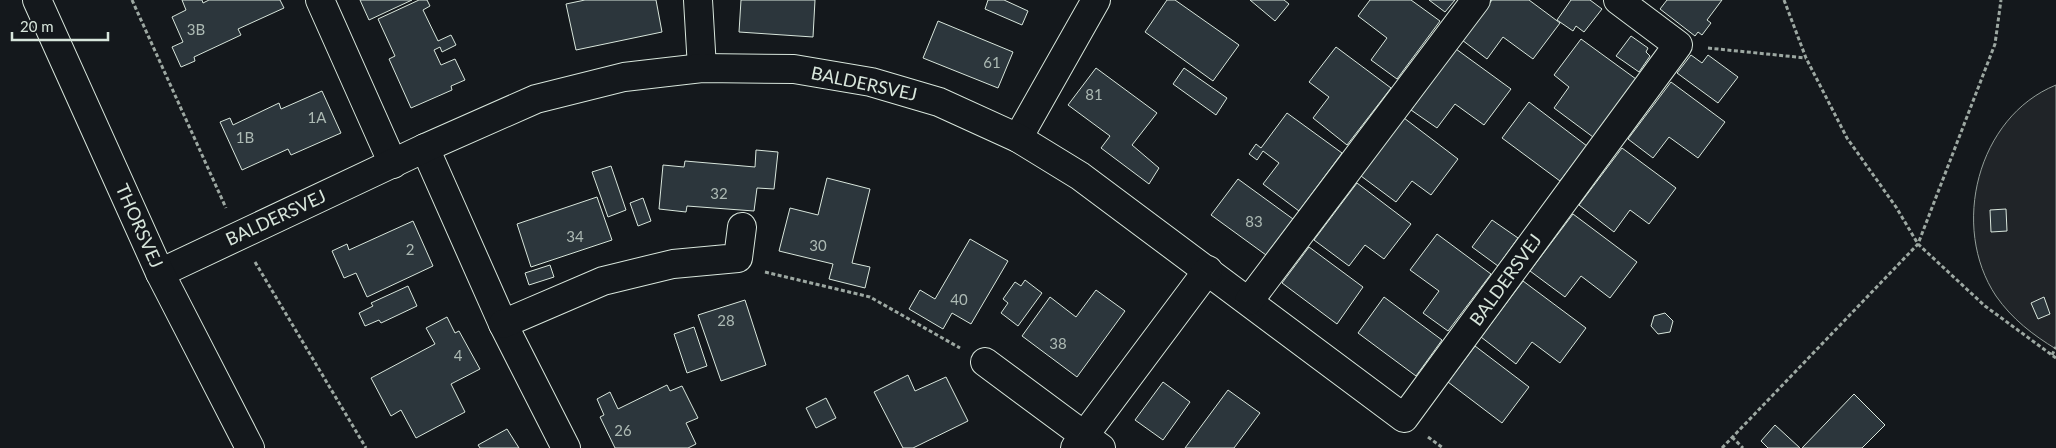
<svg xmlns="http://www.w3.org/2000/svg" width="2056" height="448" viewBox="0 0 2056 448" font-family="Lato,sans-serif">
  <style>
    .green { fill: #202428; stroke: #939e99 }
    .building { fill: #2c363c; stroke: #d8e6dc }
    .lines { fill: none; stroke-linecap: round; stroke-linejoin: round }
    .minor-casing { stroke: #d8e6dc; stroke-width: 30 }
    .tertiary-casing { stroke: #d8e6dc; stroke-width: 30 }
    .path { stroke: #9da8a2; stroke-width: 3; stroke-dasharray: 4 2.5; stroke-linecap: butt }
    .minor { stroke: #14181c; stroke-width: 28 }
    .tertiary { stroke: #14181c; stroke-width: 28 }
    .labels { text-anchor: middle; stroke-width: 4; stroke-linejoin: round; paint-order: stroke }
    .number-label { font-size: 15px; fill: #adbab4 }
    .street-label { font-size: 18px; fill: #d8e6dc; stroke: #14181c }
  </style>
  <rect width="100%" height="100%" fill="#14181c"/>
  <path class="green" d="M2056 85V349C2033 335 2012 319 1996 296 1950 227 1977 117 2056 85Z"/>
  <g class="building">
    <polygon points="182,0 202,0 203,3 209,0 280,0 284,8 238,29 241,35 194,57 195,61 181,67 172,47 183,42 172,17 186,10"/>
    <polygon points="360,0 412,0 369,20"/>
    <polygon points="419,0 427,0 430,6 423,10 438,41 451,35 456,45 442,52 440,47 434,50 441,65 455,59 465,80 451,86 452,90 411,108 389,59 395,56 378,19"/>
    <polygon points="585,0 656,0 662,32 576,50 566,4"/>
    <polygon points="741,0 815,0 813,37 739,32"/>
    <polygon points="988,0 1004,0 1028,11 1022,25 985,9"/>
    <polygon points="1167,0 1175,0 1239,45 1213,81 1145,32"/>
    <polygon points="1250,0 1284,0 1289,4 1275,21"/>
    <polygon points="1370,0 1411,0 1440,21 1397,79 1371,60 1387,38 1358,16"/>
    <polygon points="1429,0 1455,0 1445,12"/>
    <polygon points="1492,0 1529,0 1560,23 1533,59 1503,37 1487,59 1462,40"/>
    <polygon points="1571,0 1590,0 1602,9 1584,32 1576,26 1573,31 1557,20"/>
    <polygon points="1667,0 1722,0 1707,20 1711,23 1702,35 1698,32 1695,36 1660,9"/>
    <polygon points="938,21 1013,52 998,88 923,58"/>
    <polygon points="1631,36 1648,48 1646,52 1650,56 1639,72 1616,56"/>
    <polygon points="1581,39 1636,79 1593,137 1554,108 1569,87 1554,75"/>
    <polygon points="1336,47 1391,88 1347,145 1313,118 1329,97 1309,82"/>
    <polygon points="1456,49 1511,89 1484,125 1455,104 1437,128 1411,110"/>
    <polygon points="1691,55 1702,63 1708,55 1738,77 1718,103 1677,73"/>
    <polygon points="1096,68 1157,113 1132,145 1159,168 1149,184 1101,148 1110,136 1068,105"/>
    <polygon points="1184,68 1227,98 1216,115 1173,84"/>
    <polygon points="1671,82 1725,122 1698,158 1669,137 1653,158 1628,139"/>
    <polygon points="322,91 341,133 291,155 288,149 242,170 220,122 230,118 233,125 279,103 281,109"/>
    <polygon points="1529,102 1587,146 1560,181 1502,138"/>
    <polygon points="1287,113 1342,153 1299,211 1263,184 1279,163 1263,151 1257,160 1249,154 1256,144 1261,148"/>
    <polygon points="1404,118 1458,159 1431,195 1412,181 1396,202 1361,176"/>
    <polygon points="1622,148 1676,188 1649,224 1630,210 1614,232 1579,205"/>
    <polygon points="756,150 778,152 774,189 757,188 754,211 687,206 686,212 659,209 663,165 684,167 685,161 755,167"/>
    <polygon points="611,166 626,210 608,217 592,172"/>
    <polygon points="827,178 870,189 852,263 870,267 865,288 829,279 833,264 779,251 790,208 818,215"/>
    <polygon points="1238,179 1293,219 1266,255 1211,215"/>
    <polygon points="1357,183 1411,224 1384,259 1365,245 1349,266 1314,240"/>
    <polygon points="597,197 612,240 531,267 517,224"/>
    <polygon points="643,198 651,221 638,226 630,203"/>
    <polygon points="2006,209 2007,231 1991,232 1990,210"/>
    <polygon points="1573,214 1637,262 1610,298 1581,276 1565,297 1530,271"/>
    <polygon points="1492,220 1518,238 1498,266 1472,247"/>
    <polygon points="413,221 433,266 367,297 356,273 344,278 332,251 347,244 349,250"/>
    <polygon points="1437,234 1491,274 1448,331 1423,313 1439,291 1410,270"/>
    <polygon points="970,239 1008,261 971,324 952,313 943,329 909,309 920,290 935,299"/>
    <polygon points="1309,247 1363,287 1337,324 1282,283"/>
    <polygon points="550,265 554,277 529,285 525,273"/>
    <polygon points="1025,280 1042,293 1018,326 1001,313 1008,303 1003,299 1015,282 1021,286"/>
    <polygon points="1523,281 1586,328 1560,363 1532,342 1516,364 1481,337"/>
    <polygon points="408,286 417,306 381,323 379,320 365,326 359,313 373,306 371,303"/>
    <polygon points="1096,290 1125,311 1077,377 1022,336 1050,297 1076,317"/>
    <polygon points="1384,297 1442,340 1416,376 1358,333"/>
    <polygon points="2044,297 2050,314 2038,319 2031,303"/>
    <polygon points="745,300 766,365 721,381 698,315"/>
    <polygon points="1665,313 1673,321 1670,332 1658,334 1651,326 1654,316"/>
    <polygon points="447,317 455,333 459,331 480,369 451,384 465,412 416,438 401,410 391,416 371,378 435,344 426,328"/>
    <polygon points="694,327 707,366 687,373 674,334"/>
    <polygon points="1475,346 1529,387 1502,423 1448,382"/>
    <polygon points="908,375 915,391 946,377 968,421 913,448 903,448 874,392"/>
    <polygon points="1163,382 1190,402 1163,440 1135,420"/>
    <polygon points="667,385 670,391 682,386 698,418 686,423 696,444 688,448 615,448 600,417 604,415 597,399 610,392 618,409"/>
    <polygon points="1228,390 1260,413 1234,448 1185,448"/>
    <polygon points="1854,394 1885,425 1862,448 1802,448"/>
    <polygon points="826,398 836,418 816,428 806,408"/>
    <polygon points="1775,425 1800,448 1768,448 1761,441"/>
    <polygon points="507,429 519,448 480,448 478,445"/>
  </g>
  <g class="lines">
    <defs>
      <g id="minor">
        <polyline points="320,0 393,164"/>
        <polyline points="698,0 702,68"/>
        <polyline points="1018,138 1096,0"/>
        <polyline points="425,148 503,324 566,448"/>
        <polyline points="160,273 425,148 536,99 624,77 702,68 794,69 871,82 939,102 1018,138 1080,176 1404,418 1678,45 1618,0"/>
        <polyline points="1249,301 1476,0"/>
        <polyline points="503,324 603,281 673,264 738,258 742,227"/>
        <polyline points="985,362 1101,448"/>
        <polyline points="1075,448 1208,270"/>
      </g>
      <polyline id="tertiary" points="37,0 160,273 250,448"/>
    </defs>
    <use href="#minor" class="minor-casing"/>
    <use href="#tertiary" class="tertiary-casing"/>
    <g class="path">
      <polyline points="132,0 226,208"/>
      <polyline points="1784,0 1806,58 1847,138 1896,207 1918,244 1985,306 2056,358"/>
      <polyline points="1708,48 1806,58"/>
      <polyline points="255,262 366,448"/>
      <polyline points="765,272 870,297 960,348"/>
      <polyline points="2052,355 2056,347"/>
      <polyline points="1428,437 1443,448"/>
      <polyline points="1732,437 1743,448"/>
      <polyline points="1722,448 1918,244 1995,44 2001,0"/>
    </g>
    <use href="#minor" class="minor"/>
    <use href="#tertiary" class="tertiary"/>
  </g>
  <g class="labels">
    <g class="number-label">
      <text x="196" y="35">3B</text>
      <text x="992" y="68">61</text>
      <text x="1094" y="100">81</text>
      <text x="317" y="123">1A</text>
      <text x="245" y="143">1B</text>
      <text x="719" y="199">32</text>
      <text x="1254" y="227">83</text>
      <text x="575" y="242">34</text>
      <text x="818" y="251">30</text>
      <text x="410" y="255">2</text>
      <text x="959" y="305">40</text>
      <text x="726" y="326">28</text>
      <text x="1058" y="349">38</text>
      <text x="458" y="361">4</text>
      <text x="623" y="436">26</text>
    </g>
    <g class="street-label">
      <text transform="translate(864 84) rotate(12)" y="6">BALDERSVEJ</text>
      <text transform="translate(276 218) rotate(-25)" y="6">BALDERSVEJ</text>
      <text transform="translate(139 226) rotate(66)" y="6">THORSVEJ</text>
      <text transform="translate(1506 280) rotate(-54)" y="6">BALDERSVEJ</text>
    </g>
  </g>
  <path d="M12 32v8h96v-8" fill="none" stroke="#d8e6dc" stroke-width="2.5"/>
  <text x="20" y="32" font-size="15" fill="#d8e6dc" stroke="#14181c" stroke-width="4" paint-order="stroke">20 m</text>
</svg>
